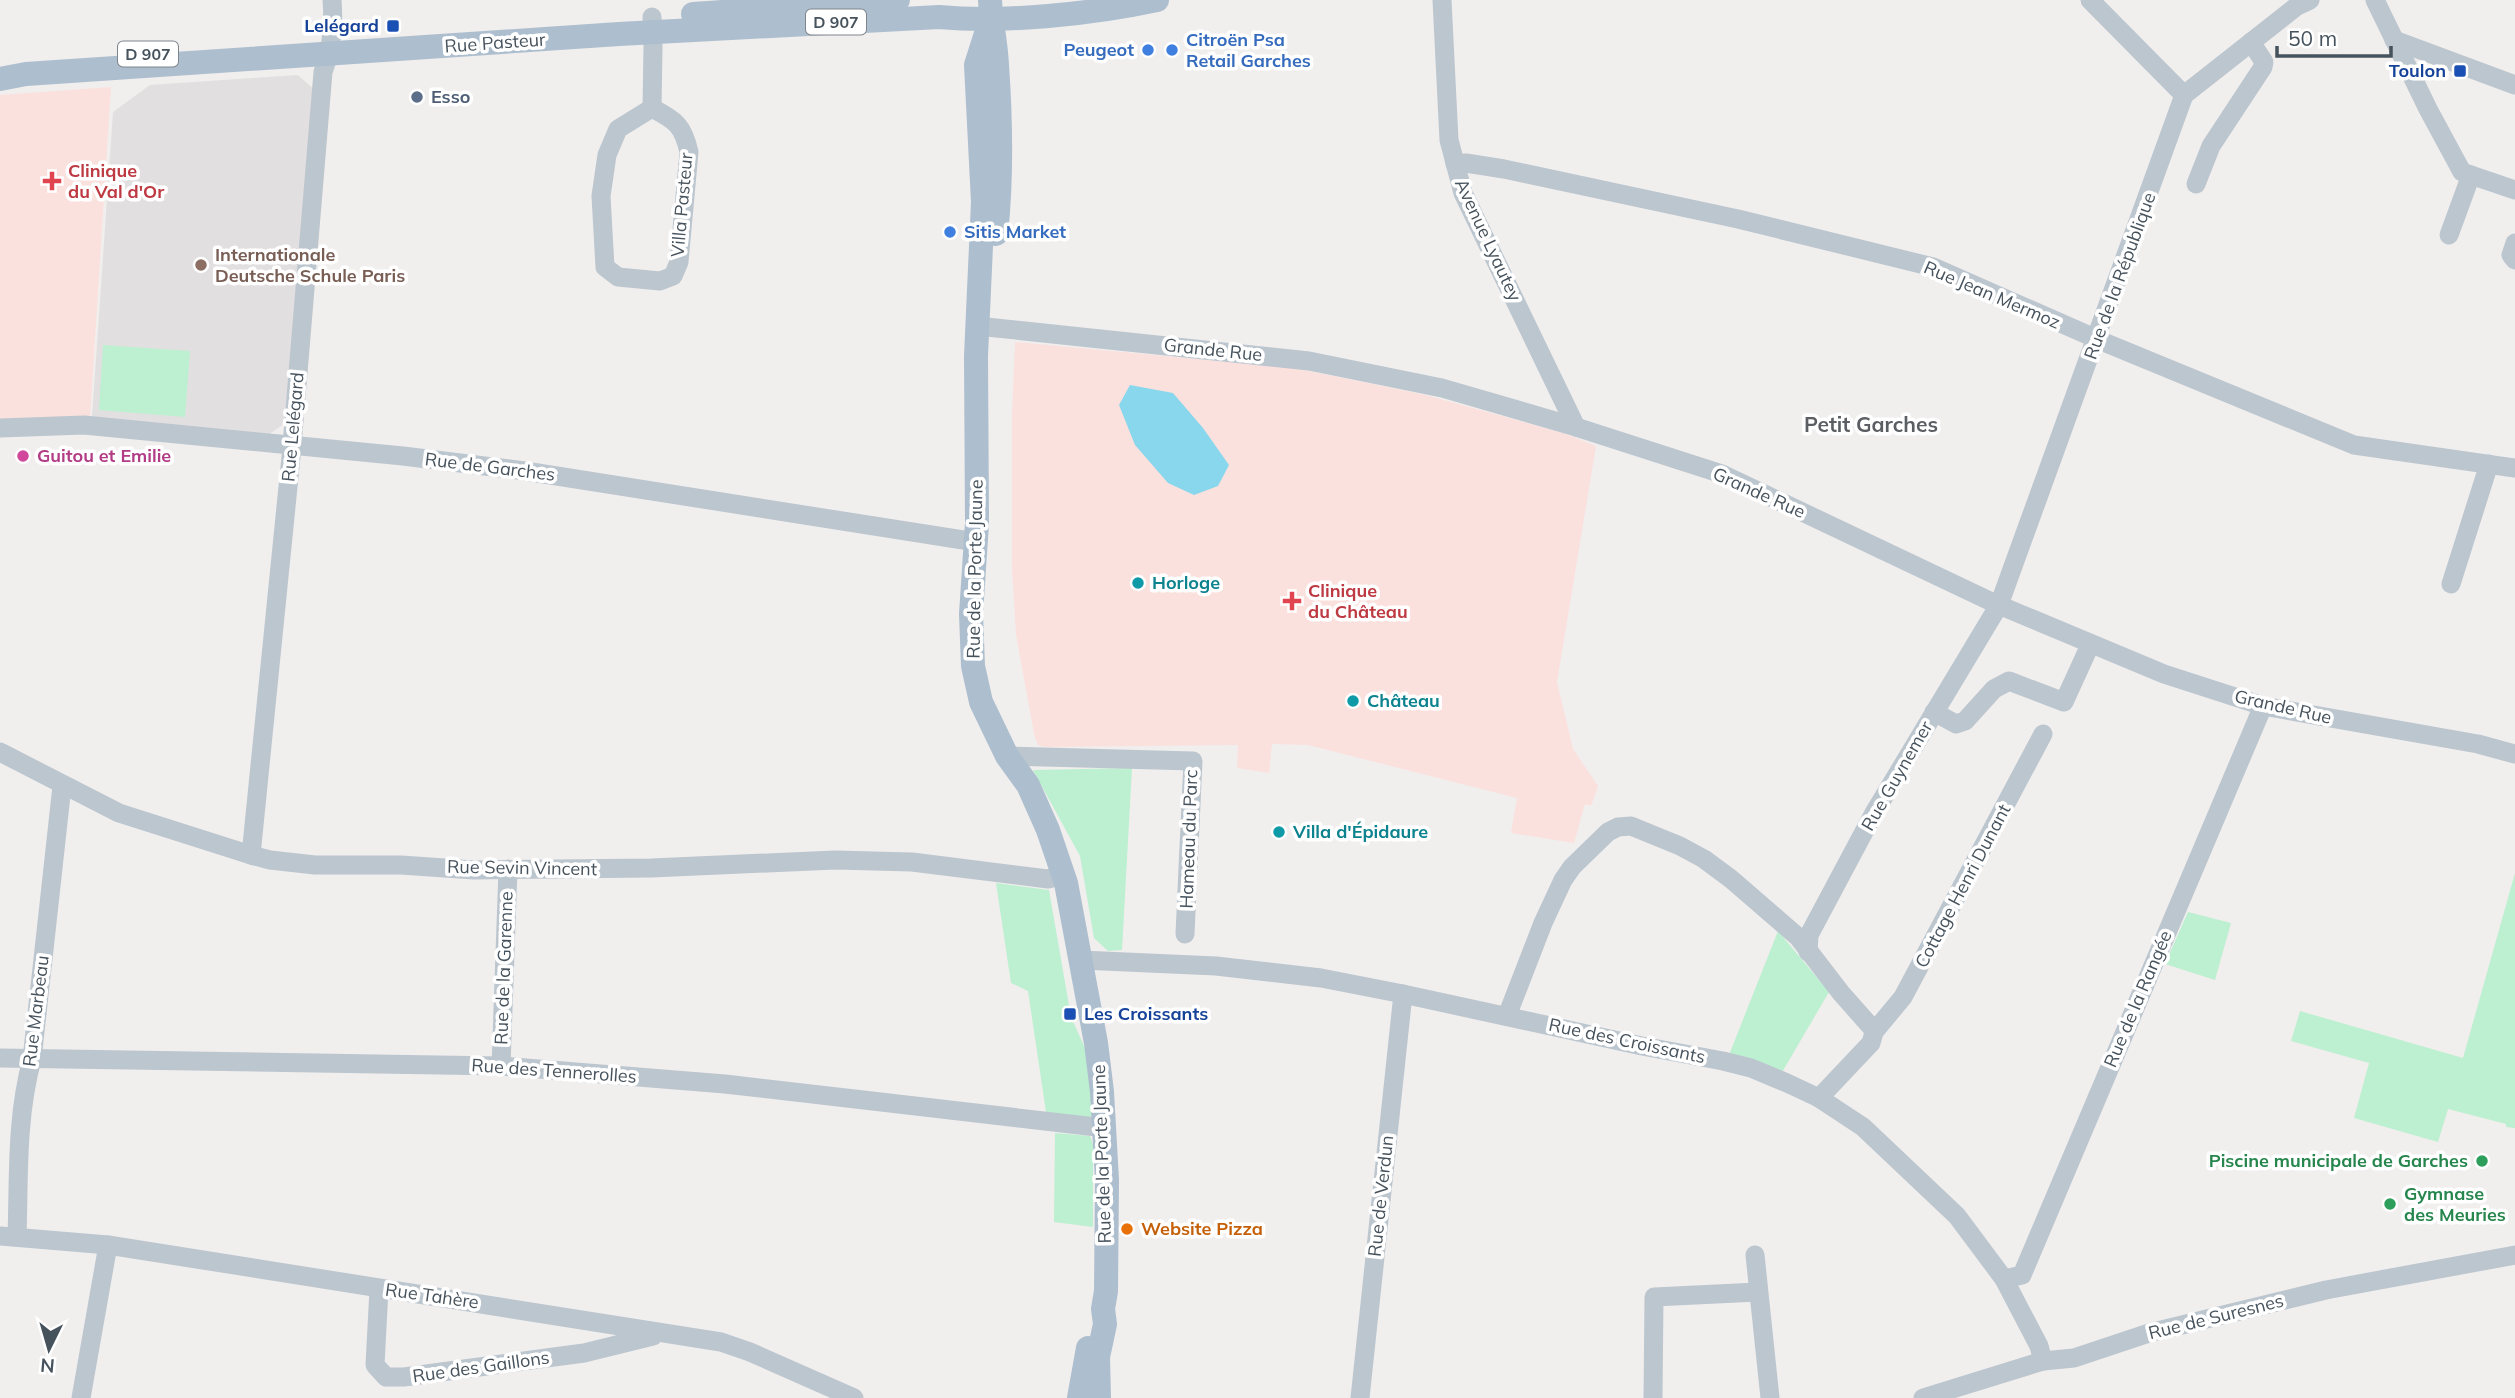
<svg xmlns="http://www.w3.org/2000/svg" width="2515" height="1398" viewBox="0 0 2515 1398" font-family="Mulish,sans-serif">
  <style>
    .education { fill: #e2dfe0 }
    .medical { fill: #fbe1de }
    .green { fill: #bcf0d0 }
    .water { fill: #88d7ed }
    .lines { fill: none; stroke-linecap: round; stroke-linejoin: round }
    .minor { stroke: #bcc6ce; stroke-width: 19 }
    .major { stroke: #adbece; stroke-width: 24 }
    .transit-dot { fill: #1a4fb4; stroke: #fff; stroke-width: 2.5 }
    .shop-dot { fill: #3f7fe0; stroke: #fff; stroke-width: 2.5 }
    .service-dot { fill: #5c6f8a; stroke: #fff; stroke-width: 2.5 }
    .health-dot { fill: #e0444e; stroke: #fff; stroke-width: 2.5 }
    .education-dot { fill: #8d6e63; stroke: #fff; stroke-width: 2.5 }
    .hotel-dot { fill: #d1479c; stroke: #fff; stroke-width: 2.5 }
    .culture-dot { fill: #0f9aa8; stroke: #fff; stroke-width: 2.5 }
    .leisure-dot { fill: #2e9e5b; stroke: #fff; stroke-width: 2.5 }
    .food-dot { fill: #e8710a; stroke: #fff; stroke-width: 2.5 }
    .labels { text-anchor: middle; stroke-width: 7; stroke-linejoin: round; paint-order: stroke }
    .shield { fill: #fff; stroke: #7e868d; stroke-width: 2 }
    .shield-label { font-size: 16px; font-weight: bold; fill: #46525c }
    .transit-label { font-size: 18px; font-weight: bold; fill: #164399; stroke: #fff; text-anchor: end }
    .shop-label { font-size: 18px; font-weight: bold; fill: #366cbe; stroke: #fff; text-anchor: start }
    .street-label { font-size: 18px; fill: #46525c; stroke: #fff }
    .service-label { font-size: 18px; font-weight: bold; fill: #4e5e75; stroke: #fff; text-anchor: start }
    .health-label { font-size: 18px; font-weight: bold; fill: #be3a42; stroke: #fff; text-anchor: start }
    .education-label { font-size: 18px; font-weight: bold; fill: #785e54; stroke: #fff; text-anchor: start }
    .hotel-label { font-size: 18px; font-weight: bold; fill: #b23c85; stroke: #fff; text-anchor: start }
    .culture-label { font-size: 18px; font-weight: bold; fill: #0d838f; stroke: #fff; text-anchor: start }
    .leisure-label { font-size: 18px; font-weight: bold; fill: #27864d; stroke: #fff; text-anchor: end }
    .food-label { font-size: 18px; font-weight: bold; fill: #c56008; stroke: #fff; text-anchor: start }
    .quarter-label { font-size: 21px; font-weight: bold; fill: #5b5f64; stroke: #fff }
  </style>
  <rect width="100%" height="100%" fill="#f1eeee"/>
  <polygon class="education" points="298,75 317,92 284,424 268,435 92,417 113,112 150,85"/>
  <g class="medical">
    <polygon points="111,87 90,418 0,421 0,95"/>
    <polygon points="1015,342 1294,368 1426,395 1566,434 1596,446 1557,682 1573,749 1598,786 1591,806 1585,804 1574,843 1511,833 1517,798 1308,745 1272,744 1269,773 1237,768 1238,745 1044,747 1038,745 1034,734 1016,635 1012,568 1012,415"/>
  </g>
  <g class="green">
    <polygon points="103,345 190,351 185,417 99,410"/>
    <polygon points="1132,768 1122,950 1108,951 1094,938 1080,856 1033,770"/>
    <polygon points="2515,873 2515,1128 2506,1127 2506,1124 2448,1109 2438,1142 2354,1118 2369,1063 2291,1041 2300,1011 2463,1058"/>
    <polygon points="996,883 1049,890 1071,1017 1085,1048 1093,1114 1089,1118 1046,1112 1028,991 1011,983"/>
    <polygon points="2188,912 2231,923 2215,980 2165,964"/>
    <polygon points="1778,931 1829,992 1781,1074 1729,1055"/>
    <polygon points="1055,1133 1090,1136 1093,1144 1093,1227 1054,1222"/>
  </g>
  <polygon class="water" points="1130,385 1173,393 1203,428 1229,465 1218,486 1194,495 1168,483 1135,445 1119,405"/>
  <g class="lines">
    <g class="minor">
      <polyline points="1442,0 1449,140 1463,193 1576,427"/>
      <polyline points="2090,0 2184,95"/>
      <polyline points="2375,0 2428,109 2462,172 2515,190"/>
      <polyline points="652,17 653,47 652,108"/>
      <polyline points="2394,40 2515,85"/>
      <path d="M652 108C675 120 683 125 689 152L679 262 673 276 660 281 618 277 605 267 601 196 607 155 618 129Z"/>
      <polyline points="1455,164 1466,163 1504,169 1738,219 1933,267 2106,343 2354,445 2515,468"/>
      <polyline points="2196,184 2211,146 2263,67 2264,62 2251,42"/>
      <polyline points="2449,235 2471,175"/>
      <polyline points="2515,243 2511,255 2515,260"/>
      <polyline points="977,326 1309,361 1442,388 1576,427 1722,474 1994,603 2164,674 2263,706 2478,744 2515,754"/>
      <polyline points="0,428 84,425 403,456 525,471 976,542"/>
      <polyline points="2451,584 2489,464"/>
      <polyline points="1934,712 1956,724 1965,721 1994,689 2009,681 2064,702 2090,645"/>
      <polyline points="0,752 119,813 251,855 270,860 315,865 401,865 474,870 651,868 835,860 912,862 1048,879 1063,875"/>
      <polyline points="1007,756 1193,761 1185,934"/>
      <path d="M251 855 291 457 323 72C332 49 334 25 332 0"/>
      <polyline points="1808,952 1809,935 1874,813 1999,605 2184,95 2297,6 2310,0"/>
      <polyline points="1081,960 1216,966 1321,978 1403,994 1642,1046 1723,1061 1751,1068 1787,1083 1819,1098 1863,1127 1957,1216 2004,1279 2039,1346 2043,1361"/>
      <polyline points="1507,1016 1543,923 1563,880 1572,867 1608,832 1618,827 1631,826 1680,846 1704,859 1731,879 1798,937 1841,993 1872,1028 1874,1032 1871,1043 1819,1098"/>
      <polyline points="1874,1032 1903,997 2043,734"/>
      <polyline points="0,1058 501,1066 725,1084 1105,1128"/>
      <polyline points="501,1066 508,869"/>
      <polyline points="0,1236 108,1245 721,1342 750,1352 854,1398"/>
      <path d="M17 1237C19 1176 16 1119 32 1059L62 786"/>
      <polyline points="1755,1255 1770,1398"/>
      <polyline points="2004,1279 2022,1275 2263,706"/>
      <polyline points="379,1289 375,1365 386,1377 404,1377 584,1353 653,1336"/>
      <polyline points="81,1398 108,1245"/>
      <polyline points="1360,1398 1403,994"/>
      <polyline points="1653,1398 1654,1297 1758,1292"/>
      <polyline points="1923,1398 2043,1361 2074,1358 2149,1333 2326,1290 2515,1255"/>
    </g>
    <g class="major">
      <path d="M990 0C991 22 996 43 997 65 1001 122 1002 178 996 234"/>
      <polyline points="693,14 898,0"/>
      <polyline points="991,18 976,65 983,202 976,356 977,523 971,614 973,666 981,702 1007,756 1028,785 1048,830 1066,883 1096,1043 1102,1092 1107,1180 1106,1291 1103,1309 1105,1324 1098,1357 1099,1398"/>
      <path d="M0 79 26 74 619 34 939 17C1005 23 1092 14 1157 0"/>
      <polyline points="1079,1398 1088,1348"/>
    </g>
  </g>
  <g class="transit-dot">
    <rect x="386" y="19" width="14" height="14" rx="3.5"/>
    <rect x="2453" y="64" width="14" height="14" rx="3.5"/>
    <rect x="1063" y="1007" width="14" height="14" rx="3.5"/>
  </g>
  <g class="shop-dot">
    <circle cx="1148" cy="50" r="7"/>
    <circle cx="1172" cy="50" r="7"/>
    <circle cx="950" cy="232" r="7"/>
  </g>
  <circle class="service-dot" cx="417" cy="97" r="7"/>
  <g class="health-dot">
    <path d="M48.5 170.5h7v7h7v7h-7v7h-7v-7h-7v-7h7z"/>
    <path d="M1288.5 590.5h7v7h7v7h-7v7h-7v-7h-7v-7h7z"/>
  </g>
  <circle class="education-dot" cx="201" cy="265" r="7"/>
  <circle class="hotel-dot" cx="23" cy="456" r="7"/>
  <g class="culture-dot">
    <circle cx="1138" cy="583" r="7"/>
    <circle cx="1353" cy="701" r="7"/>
    <circle cx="1279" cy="832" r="7"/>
  </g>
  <g class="leisure-dot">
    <circle cx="2482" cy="1161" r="7"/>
    <circle cx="2390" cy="1204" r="7"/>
  </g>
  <circle class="food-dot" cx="1127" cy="1229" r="7"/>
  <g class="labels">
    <g class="shield">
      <rect x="806" y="9.5" width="60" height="25" rx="5"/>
      <rect x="118" y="41.5" width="60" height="25" rx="5"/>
    </g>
    <g class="shield-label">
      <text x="836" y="28">D 907</text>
      <text x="148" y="60">D 907</text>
    </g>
    <g class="transit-label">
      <text x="379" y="32">Lelégard</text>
      <text x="2446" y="77">Toulon</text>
      <text x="1084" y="1020" text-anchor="start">Les Croissants</text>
    </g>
    <g class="shop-label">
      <text x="1186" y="46">Citroën Psa<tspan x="1186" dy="21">Retail Garches</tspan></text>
      <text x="1134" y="56" text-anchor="end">Peugeot</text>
      <text x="964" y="238">Sitis Market</text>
    </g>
    <g class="street-label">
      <text transform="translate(495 43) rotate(-4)" y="6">Rue Pasteur</text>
      <text transform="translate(682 205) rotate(-85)" y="6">Villa Pasteur</text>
      <text transform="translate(1488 240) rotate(65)" y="6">Avenue Lyautey</text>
      <text transform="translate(2120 276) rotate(-70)" y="6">Rue de la République</text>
      <text transform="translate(1992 295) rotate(23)" y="6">Rue Jean Mermoz</text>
      <text transform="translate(1213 350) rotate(6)" y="6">Grande Rue</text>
      <text transform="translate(293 427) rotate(-85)" y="6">Rue Lelégard</text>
      <text transform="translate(490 467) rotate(7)" y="6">Rue de Garches</text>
      <text transform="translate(1759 493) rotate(24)" y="6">Grande Rue</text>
      <text transform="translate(975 569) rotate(-89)" y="6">Rue de la Porte Jaune</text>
      <text transform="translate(2283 707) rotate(13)" y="6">Grande Rue</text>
      <text transform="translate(1897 776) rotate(-60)" y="6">Rue Guynemer</text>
      <text transform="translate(1189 839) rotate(-88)" y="6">Hameau du Parc</text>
      <text transform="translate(522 868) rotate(1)" y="6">Rue Sevin Vincent</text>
      <text transform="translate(1963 886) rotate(-62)" y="6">Cottage Henri Dunant</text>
      <text transform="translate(504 968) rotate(-88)" y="6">Rue de la Garenne</text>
      <text transform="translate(2138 999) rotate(-67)" y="6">Rue de la Rangée</text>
      <text transform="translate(36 1011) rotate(-83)" y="6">Rue Marbeau</text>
      <text transform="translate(1627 1041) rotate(12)" y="6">Rue des Croissants</text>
      <text transform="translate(554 1071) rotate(4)" y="6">Rue des Tennerolles</text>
      <text transform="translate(1102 1154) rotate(-92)" y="6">Rue de la Porte Jaune</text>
      <text transform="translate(1381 1196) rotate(-84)" y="6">Rue de Verdun</text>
      <text transform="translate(432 1296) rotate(8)" y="6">Rue Tahère</text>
      <text transform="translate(2216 1317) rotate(-14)" y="6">Rue de Suresnes</text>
      <text transform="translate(481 1367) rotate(-8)" y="6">Rue des Gaillons</text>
    </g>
    <g class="service-label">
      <text x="431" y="103">Esso</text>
    </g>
    <g class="health-label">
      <text x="68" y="177">Clinique<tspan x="68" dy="21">du Val d'Or</tspan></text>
      <text x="1308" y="597">Clinique<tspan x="1308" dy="21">du Château</tspan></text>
    </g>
    <g class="education-label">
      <text x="215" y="261">Internationale<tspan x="215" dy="21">Deutsche Schule Paris</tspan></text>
    </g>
    <g class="hotel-label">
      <text x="37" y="462">Guitou et Emilie</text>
    </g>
    <g class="culture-label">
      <text x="1152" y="589">Horloge</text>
      <text x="1367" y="707">Château</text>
      <text x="1293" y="838">Villa d'Épidaure</text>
    </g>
    <g class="leisure-label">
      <text x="2468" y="1167">Piscine municipale de Garches</text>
      <text x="2404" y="1200" text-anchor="start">Gymnase<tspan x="2404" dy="21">des Meuries</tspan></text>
    </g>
    <g class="food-label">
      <text x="1141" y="1235">Website Pizza</text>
    </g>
    <g class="quarter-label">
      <text x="1871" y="432">Petit Garches</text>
    </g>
  </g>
  <g transform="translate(49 1349) rotate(185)" stroke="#ffffff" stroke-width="5" paint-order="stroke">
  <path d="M0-5L12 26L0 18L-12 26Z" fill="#46525c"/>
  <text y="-10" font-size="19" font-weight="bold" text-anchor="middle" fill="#46525c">N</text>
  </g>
  <path d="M2277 46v10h114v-10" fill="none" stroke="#46525c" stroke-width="3.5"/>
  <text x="2288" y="46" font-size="21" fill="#46525c" stroke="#ffffff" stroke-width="5" paint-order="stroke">50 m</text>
</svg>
